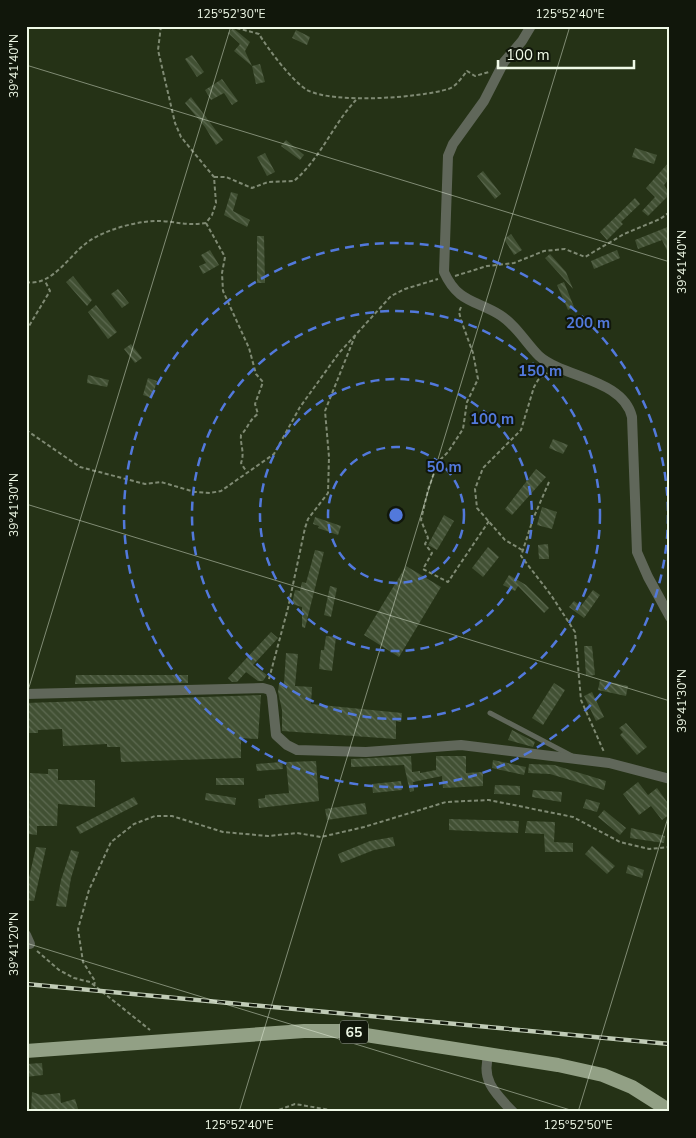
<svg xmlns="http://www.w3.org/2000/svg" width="696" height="1138" viewBox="0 0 696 1138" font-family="'Nunito Sans',sans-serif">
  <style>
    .building { fill: url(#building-back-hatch) }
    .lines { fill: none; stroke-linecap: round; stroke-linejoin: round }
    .path { stroke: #7f8a73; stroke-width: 2; stroke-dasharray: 4 2.5; stroke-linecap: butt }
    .service { stroke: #60675a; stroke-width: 5 }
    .minor { stroke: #60675a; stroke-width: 10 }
    .primary { stroke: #92a085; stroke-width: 14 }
    .rail-casing { stroke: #c0cbb6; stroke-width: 4.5 }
    .rail { stroke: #11170b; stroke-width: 2.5; stroke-dasharray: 8; stroke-linecap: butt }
    .ticks { fill: none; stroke: #eff9e7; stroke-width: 1; stroke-opacity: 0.45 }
    .ring { fill: none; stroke: #5279dc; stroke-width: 2.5; stroke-dasharray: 9 6 }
    .labels { text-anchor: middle; stroke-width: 4; stroke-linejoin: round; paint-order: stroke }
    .shield { fill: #11170b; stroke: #acb5a5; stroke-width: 1 }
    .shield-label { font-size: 14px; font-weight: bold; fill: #eff9e7 }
    .centre { fill: #5279dc; stroke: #11170b; stroke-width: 2.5 }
    .ring-label { font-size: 15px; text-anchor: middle; font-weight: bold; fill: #5279dc; stroke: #11170b; stroke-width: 4; stroke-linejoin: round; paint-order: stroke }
    .neatline { fill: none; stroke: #eff9e7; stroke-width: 2 }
    .ticks-label { font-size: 12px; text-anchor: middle; fill: #eff9e7 }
  </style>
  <defs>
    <pattern id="building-back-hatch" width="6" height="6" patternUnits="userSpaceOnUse" patternTransform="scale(1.25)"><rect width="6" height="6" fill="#415033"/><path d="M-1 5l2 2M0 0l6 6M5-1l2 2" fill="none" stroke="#5d6a51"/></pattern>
  </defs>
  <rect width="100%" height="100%" fill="#253216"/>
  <g class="building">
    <polygon points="233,28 250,42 245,51 252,66 260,64 265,82 256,84 252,66 234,51 240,44 228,33"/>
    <polygon points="296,30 310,37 307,45 292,38"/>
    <polygon points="192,55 204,72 197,77 185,59"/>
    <polygon points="222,79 238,101 232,105 224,93 211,100 205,90"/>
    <polygon points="191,97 223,140 216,145 205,127 185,103"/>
    <polygon points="286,140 304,155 300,160 281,146"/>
    <polygon points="635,148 657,155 654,164 632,157"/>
    <polygon points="265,153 275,172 267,176 257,157"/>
    <polygon points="670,161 670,178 664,185 670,194 648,216 642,211 655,197 646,188"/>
    <polygon points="483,171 501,194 495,199 477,176"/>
    <polygon points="231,192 238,194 233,211 250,220 247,227 224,215"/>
    <polygon points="635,198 640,204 621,222 623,224 607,240 600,232"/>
    <polygon points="670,226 670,257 662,240 638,249 635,240"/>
    <polygon points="511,234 522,250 514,255 504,239"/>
    <polygon points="257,236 264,236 265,283 257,283"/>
    <polygon points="210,250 219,265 203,274 199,266 206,263 201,255"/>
    <polygon points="617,250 620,258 594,269 591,261"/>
    <polygon points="550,254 566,272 573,289 545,258"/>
    <polygon points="73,276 92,300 87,306 66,282"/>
    <polygon points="564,282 574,307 568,310 557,285"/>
    <polygon points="118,289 129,303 122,308 111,294"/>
    <polygon points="96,305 117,332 108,339 88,312"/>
    <polygon points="131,344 142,358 135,363 124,349"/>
    <polygon points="88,375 109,380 107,387 87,383"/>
    <polygon points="148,378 157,381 152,398 143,395"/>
    <polygon points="553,439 568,445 563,454 549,448"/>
    <polygon points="536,469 546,477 512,515 505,509"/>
    <polygon points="542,507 557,512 552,529 537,525"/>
    <polygon points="444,515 454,521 437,550 428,545"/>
    <polygon points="315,517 341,526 338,535 318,528 319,526 313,524"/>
    <polygon points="548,544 549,559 539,559 538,545"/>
    <polygon points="488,547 499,557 483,577 472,568"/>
    <polygon points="315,550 324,552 305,628 302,627 302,607 292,604 295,590 300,591 302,582 306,583"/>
    <polygon points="406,566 441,587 399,657 364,635"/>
    <polygon points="509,575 526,585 549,608 544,613 518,586 515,591 503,585"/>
    <polygon points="330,586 337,588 331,617 324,615"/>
    <polygon points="593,590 600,595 584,618 569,607 574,601 581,606"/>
    <polygon points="271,632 278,638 253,665 267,675 263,681 258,681 246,672 237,682 232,682 228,678"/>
    <polygon points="326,636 336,637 332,671 319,669 321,650 324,650"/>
    <polygon points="584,646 592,646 595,675 586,676"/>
    <polygon points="286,653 298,654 295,686 312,687 311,704 402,713 401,722 396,721 396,739 282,731 282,710 278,692 279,684 284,684"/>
    <polygon points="76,675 188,675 188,683 75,684"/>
    <polygon points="600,680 628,686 626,696 598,690"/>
    <polygon points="554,683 565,690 543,725 532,718"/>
    <polygon points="592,692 604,717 596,721 584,696"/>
    <polygon points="261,695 258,739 241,738 241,758 121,762 120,747 107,747 107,744 63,746 62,729 38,730 38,733 26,733 26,703"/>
    <polygon points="626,723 647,747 637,755 620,735 623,732 619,728"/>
    <polygon points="512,730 535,742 533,747 508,740"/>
    <polygon points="411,756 412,772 420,771 420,773 436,770 436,756 466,756 466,773 483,772 483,786 443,788 442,776 413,782 414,791 410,792 404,765 351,767 351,759"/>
    <polygon points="493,760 526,767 524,775 492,768"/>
    <polygon points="316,761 319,801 259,808 258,799 265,798 265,795 289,793 286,762"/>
    <polygon points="282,762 283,769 257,771 256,764"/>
    <polygon points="529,764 554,765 606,781 604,790 550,774 528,773"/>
    <polygon points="48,769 58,769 58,780 95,780 95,807 58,804 57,826 37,826 37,835 29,834 30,773 48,774"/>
    <rect x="216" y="778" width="28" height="7"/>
    <polygon points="401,781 402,790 373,793 372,784"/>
    <polygon points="638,782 648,795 657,788 670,806 670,814 662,820 651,806 639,815 623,794"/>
    <polygon points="495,785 520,786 520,795 494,794"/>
    <polygon points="533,790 562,792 561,802 532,797"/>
    <polygon points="206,793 236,798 235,805 205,800"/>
    <polygon points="134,797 138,804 80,834 76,827"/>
    <polygon points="586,799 600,803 597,812 583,808"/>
    <polygon points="365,803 367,814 327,820 325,809"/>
    <polygon points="604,810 626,828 620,835 598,817"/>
    <polygon points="449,819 519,821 518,833 449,830"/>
    <polygon points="527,821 555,822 554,842 573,843 573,852 545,852 544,834 525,833"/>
    <polygon points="631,828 665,836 664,843 630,838"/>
    <polygon points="393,837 395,846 374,850 341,863 338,854 370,841"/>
    <polygon points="592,846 615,866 607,874 585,854"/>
    <polygon points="36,847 46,848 34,901 26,900 26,891"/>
    <polygon points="71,850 79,852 71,878 66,907 56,906 61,880"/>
    <polygon points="628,865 644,870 642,878 626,873"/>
    <polygon points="42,1063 43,1075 26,1077 26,1064"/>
    <polygon points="32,1092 41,1095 60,1093 61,1103 75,1099 79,1112 68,1112 68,1110 31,1112"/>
  </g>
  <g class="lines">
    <g class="path">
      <path d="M192 26 194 28 233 27 259 34C268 49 292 81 307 90 333 104 419 98 448 89 456 87 462 77 467 71L475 76 489 72"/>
      <path d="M214 177H226L252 188 268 182 294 181C321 158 333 124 356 100"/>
      <path d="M206 223 225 257 222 273 223 291 249 348 256 374 263 382 255 404 258 414C249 420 248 428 241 435 240 445 245 452 241 463L246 471"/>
      <polyline points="455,276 487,266 514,263 544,251 565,249 585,257 624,234 660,219 670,212"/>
      <path d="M26 282C55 287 71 250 94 238 112 228 141 220 161 221 177 222 190 226 206 223L212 215 216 203 214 177 181 137 175 123 158 50 161 26"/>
      <polyline points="461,307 459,312 461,320 473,353 478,379 467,402 463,429 448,452 438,462 428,490 421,520 428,538 425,544 432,553 423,569 448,582 489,521"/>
      <polyline points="26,331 50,291 45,281"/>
      <polyline points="26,430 80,467 145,484 161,482 195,492 210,493 221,491 274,454 300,407 339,353 391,296 405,289 438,279"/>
      <polyline points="549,482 533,519 521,556 551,595 575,632 581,700 604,752"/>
      <polyline points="522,550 505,540 477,508 475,489 483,468 521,430 534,387 538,380 547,373"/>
      <polyline points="269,679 288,608 305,528 308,519 328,493 329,457 325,411 355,336"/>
      <polyline points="37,951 59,970 74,978 90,982 150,1030"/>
      <polyline points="94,986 95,981 83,962 78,929 89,890 111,842 134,824 155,816 172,816 223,832 268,836 297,833 321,837 364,827 446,802 489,800 573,817 620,842 649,849 670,847"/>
      <polyline points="273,1112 295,1104 342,1112"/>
    </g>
    <polyline class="service" points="490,713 572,756"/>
    <g class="minor">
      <path d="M531 26 522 41 504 62 484 101 453 144 448 156 444 272C458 303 476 300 500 315 516 325 526 343 539 356 564 378 623 379 632 417L637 552 648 577 670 617"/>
      <polyline points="26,694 263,688 270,690 272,696 276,735 287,745 297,750 366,752 461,745 609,763 670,779"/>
      <polyline points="26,935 30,944"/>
      <path d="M489 1054C480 1080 496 1094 513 1112"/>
    </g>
    <polyline class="primary" points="26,1051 304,1031 340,1031 558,1065 603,1075 632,1087 670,1111"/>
    <defs>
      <polyline id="rail" points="26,984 670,1044"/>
    </defs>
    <use href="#rail" class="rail-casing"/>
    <use href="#rail" class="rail"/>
  </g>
  <path class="ticks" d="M26 65 670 262M26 504 670 701M26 697 231 26M26 943 577 1112M239 1112 570 26M578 1112 670 811"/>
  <g class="ring">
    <circle cx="396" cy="515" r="68"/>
    <circle cx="396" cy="515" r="136"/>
    <circle cx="396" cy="515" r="204"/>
    <circle cx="396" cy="515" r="272"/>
  </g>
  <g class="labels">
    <rect class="shield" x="340" y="1020.5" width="28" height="23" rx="4"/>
    <g class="shield-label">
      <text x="354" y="1037">65</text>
    </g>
  </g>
  <circle cx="396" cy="515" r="8" class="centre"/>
  <g class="ring-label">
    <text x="588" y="328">200 m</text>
    <text x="540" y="376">150 m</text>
    <text x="492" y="424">100 m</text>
    <text x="444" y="472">50 m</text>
  </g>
  <rect width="696" height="1138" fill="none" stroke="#11170b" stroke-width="55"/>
  <path d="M498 60v8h136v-8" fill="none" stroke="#eff9e7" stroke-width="2.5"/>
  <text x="506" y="60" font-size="15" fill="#eff9e7" stroke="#11170b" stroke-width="4" paint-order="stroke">100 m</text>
  <rect x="28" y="28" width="640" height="1082" class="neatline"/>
  <g class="ticks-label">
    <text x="231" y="18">125°52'30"E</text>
    <text x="570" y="18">125°52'40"E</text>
    <text transform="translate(14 66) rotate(-90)" y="4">39°41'40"N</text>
    <text transform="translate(682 262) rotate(-90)" y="4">39°41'40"N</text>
    <text transform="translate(14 505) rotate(-90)" y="4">39°41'30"N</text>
    <text transform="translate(682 701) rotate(-90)" y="4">39°41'30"N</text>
    <text transform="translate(14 944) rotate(-90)" y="4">39°41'20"N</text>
    <text x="239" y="1129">125°52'40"E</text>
    <text x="578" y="1129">125°52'50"E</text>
  </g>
</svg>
